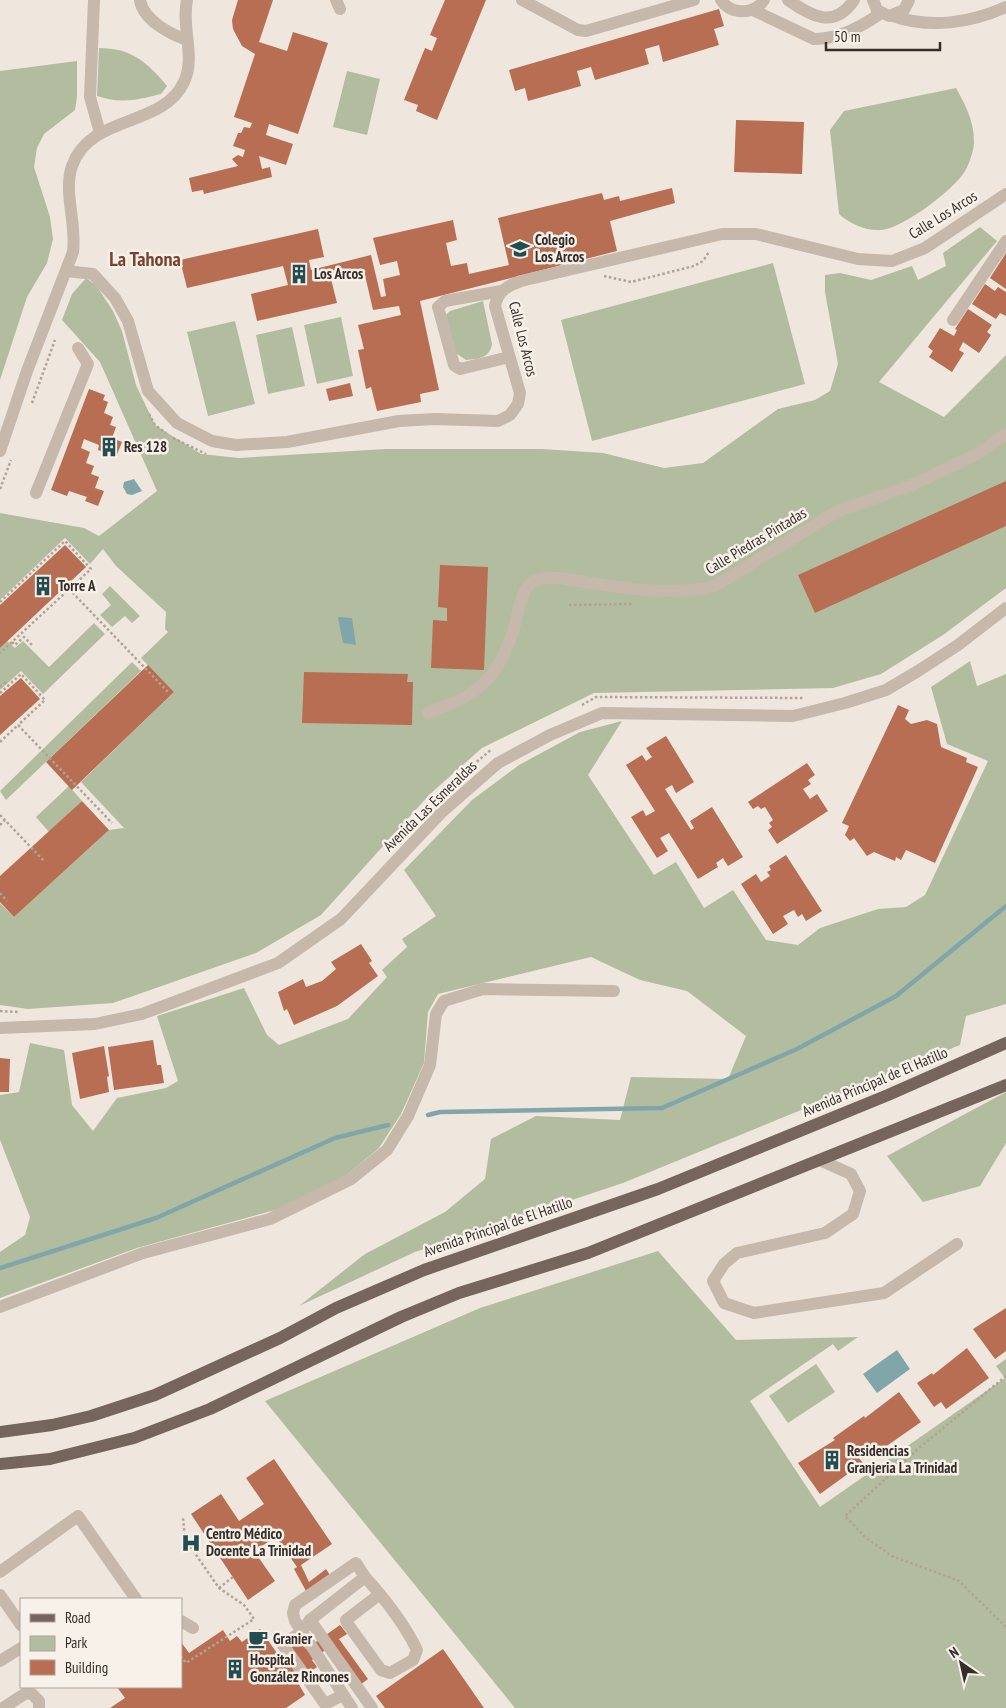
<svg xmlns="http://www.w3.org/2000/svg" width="1006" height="1708" viewBox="0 0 1006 1708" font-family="'PT Sans Narrow',sans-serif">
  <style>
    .green { fill: #b2bd9f }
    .water { fill: #80a6a9 }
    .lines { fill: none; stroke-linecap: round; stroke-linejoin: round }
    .stream { stroke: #80a6a9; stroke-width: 4.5 }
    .building { fill: #b76e53 }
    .path { stroke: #b2a295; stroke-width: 2.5; stroke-dasharray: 2.5 2.5; stroke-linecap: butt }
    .minor { stroke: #c6b8ab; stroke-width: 12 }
    .major { stroke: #75655c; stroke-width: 12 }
    .labels { text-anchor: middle; stroke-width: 5; stroke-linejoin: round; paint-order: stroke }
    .street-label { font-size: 15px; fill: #352d29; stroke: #f7f1e9 }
    .poi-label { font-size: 15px; font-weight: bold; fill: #352d29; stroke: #f7f1e9; text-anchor: start }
    .district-label { font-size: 20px; font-weight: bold; fill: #7a412c; stroke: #f7f1e9 }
  </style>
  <rect width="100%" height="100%" fill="#efe7dd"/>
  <g class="green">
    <path d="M99 48C131 48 147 62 167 86L161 94C137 100 121 104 97 96Z"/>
    <polygon points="77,61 77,97 75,110 44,134 37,148 34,167 50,217 53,239 47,263 27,297 0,380 0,71"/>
    <polygon points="347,71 380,79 367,135 333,127"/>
    <path d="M956 88C966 106 974 121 974 142 974 150 969 165 965 171 955 189 902 229 881 230 866 231 850 224 839 214L830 130 844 111Z"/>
    <polygon points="980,227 997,241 879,382 944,417 1006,355 1006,588 943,635 881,674 833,688 594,693 482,748 430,794 321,915 256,953 113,1003 28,1009 0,1005 0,903 14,917 109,830 124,828 81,782 174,692 141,658 168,632 165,629 166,612 116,566 103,549 90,564 65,538 0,600 0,513 84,528 99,536 157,491 100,362 62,320 72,294 86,278 96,285 113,311 122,331 136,385 155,425 201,454 239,458 385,449 542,449 603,453 664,468 703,463 778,409 815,400 830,391 838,364 825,292 825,275 840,273 871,280 912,266 918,280 946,266 943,253"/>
    <polygon points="773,263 805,384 592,441 561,320"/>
    <path d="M483 301 492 344C490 358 478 359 466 360L456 353 446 315 450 311Z"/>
    <polygon points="341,317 353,376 317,384 304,325"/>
    <polygon points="235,321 255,404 208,416 187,332"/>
    <polygon points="292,327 305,386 268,394 256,335"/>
    <polygon points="110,586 140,616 132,623 125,616 112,627 100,615 111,605 102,594"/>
    <polygon points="94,623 105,634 43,694 21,671 0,690 0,648 7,641 15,648 23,641 49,667"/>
    <polygon points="970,661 977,686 1006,674 1006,1004 966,1016 960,1045 623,1183 415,1252 299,1306 365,1254 445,1212 485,1179 491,1139 536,1116 620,1120 631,1077 728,1079 746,1036 687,991 640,980 591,957 438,994 428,1012 424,1063 401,1114 379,1148 343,1178 275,1210 137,1248 0,1298 0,1252 25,1235 30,1217 0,1140 0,1095 19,1092 30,1043 64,1050 72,1105 93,1131 117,1098 166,1088 178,1081 157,1016 244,988 267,1035 279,1045 348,1019 387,977 382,970 407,947 402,939 436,916 404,870 472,800 519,765 580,732 622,721 588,775 654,875 676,862 704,908 733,890 766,940 798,945 820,928 878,909 906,907 925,895 988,761 947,744 931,687"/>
    <polygon points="132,662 141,671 6,800 0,791"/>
    <polygon points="69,786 82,801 49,832 36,817"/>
    <polygon points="1006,1092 1006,1143 980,1186 923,1202 887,1156"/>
    <polygon points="658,1251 736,1340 858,1337 838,1351 833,1344 750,1401 820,1507 1005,1378 996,1366 1006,1359 1006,1708 515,1708 265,1401 480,1308"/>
    <polygon points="816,1364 835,1392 788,1423 769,1396"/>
  </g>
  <g class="water">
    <polygon points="134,479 142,491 132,495 127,494 123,487 124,482"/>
    <polygon points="338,617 352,618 356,645 343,643"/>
    <polygon points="897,1350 910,1369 877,1393 863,1374"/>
  </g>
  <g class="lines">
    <g class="stream">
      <polyline points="428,1115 440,1112 662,1108 797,1049 896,996 1006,906"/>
      <polyline points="0,1268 156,1218 335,1138 388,1125"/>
    </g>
  </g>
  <g class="building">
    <polygon points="238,0 273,0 259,42 287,51 293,32 328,43 298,134 269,124 266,135 293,144 286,165 259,156 262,169 270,167 272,177 204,194 203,190 192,192 189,178 238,166 232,159 238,155 243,157 245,150 233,146 238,133 241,133 244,127 250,128 252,123 234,117 255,54 242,46 233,29 232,20"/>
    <polygon points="445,0 486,0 437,120 416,111 418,105 404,100 425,48 432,51 437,38 430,35"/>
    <polygon points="719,9 724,26 714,29 719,45 663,62 659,45 645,49 649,64 595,80 591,67 577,71 581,86 528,101 525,88 515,91 509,70"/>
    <polygon points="736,120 804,122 802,174 734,172"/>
    <polygon points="672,188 675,203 610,221 617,251 420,301 439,390 420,394 421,402 377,411 371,387 366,389 358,350 364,349 358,325 401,315 399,306 373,310 364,271 331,279 337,303 257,321 251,294 288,285 283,266 187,288 180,260 318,229 324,257 309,260 311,270 371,255 381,297 386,296 383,279 400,275 397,261 380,265 373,238 453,220 457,240 446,243 451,266 467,263 469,274 509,265 498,218 602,193 604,200 619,196 620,201"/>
    <polygon points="1006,253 1006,289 990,278"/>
    <polygon points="985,284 995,291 998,287 1006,292 1006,316 1000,313 996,319 972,304"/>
    <polygon points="968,309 992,325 987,332 991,335 979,353 963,342 959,350 964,353 952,372 929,357 933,351 928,347 940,328 954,336 957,330 955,329"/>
    <polygon points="350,383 353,396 329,401 326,389"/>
    <polygon points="89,389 105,395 103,400 108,402 104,413 113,417 110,425 116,427 112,438 122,442 116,457 98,450 99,445 84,439 81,448 90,452 86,463 94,466 91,474 99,477 95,488 104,491 98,506 85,501 87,497 69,491 67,496 51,490"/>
    <polygon points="1006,481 1006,526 815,613 798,575"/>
    <polygon points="65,545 86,567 0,648 0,605"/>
    <polygon points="440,565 488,567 484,670 431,668 433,620 447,621 447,608 438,607"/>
    <polygon points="148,665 174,692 72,790 46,762"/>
    <polygon points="304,672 408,674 407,682 413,682 412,725 302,723"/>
    <polygon points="21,678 40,699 0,735 0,696"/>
    <polygon points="898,705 909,710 905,719 911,724 927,720 937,724 941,747 967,758 966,762 978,767 935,863 906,850 901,860 896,857 895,861 874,852 867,856 854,838 850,841 845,835 849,826 842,823"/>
    <polygon points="666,736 694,782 676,793 672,785 665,789 691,830 694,828 690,821 712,807 743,857 728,866 723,858 716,863 718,867 698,879 669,833 660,838 668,851 657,858 631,817 643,810 646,816 655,811 626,765 642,755 646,761 652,757 646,748"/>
    <polygon points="807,763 815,775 808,780 811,784 803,789 810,799 817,794 828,811 777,844 768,830 772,827 769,823 773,820 765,807 761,809 758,806 753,809 748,802"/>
    <polygon points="82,801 109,830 14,917 0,902 0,876"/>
    <polygon points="786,855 822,911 806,921 802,914 798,917 794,910 783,916 788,924 773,934 741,884 756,874 761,882 770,876 767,872 771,870 769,866"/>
    <polygon points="361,944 372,961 369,963 378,976 337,1006 294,1025 287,1009 284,1011 278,992 303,979 306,987 322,981 336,969 331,962"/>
    <polygon points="153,1040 157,1065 161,1065 164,1083 114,1090 108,1047"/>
    <polygon points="104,1046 109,1076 107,1077 109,1092 80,1099 72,1053"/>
    <polygon points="0,1058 10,1059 9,1092 0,1092"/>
    <polygon points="1006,1308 1006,1351 995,1359 973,1329"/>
    <polygon points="967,1348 989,1378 946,1409 941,1402 934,1407 917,1383 932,1373 933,1375"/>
    <polygon points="899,1392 921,1422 878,1452 873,1446 858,1457 863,1463 820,1494 798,1463 835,1440 833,1438 864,1416 865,1418"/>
    <polygon points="274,1459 332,1544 301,1565 309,1582 326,1569 335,1583 311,1600 294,1569 297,1567 276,1537 254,1551 275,1581 248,1600 191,1514 221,1494 239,1521 264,1504 246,1478"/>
    <polygon points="340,1625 347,1634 339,1639 368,1679 360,1685 332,1645 312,1660 317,1667 297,1681 305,1695 286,1708 110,1708 125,1698 117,1687 181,1687 181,1642 189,1653 223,1630 230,1641 237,1636 242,1642 260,1629 279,1656 300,1641 306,1649"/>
    <polygon points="443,1649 484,1708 385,1708 376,1696"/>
  </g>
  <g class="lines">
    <g class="path">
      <polyline points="604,276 631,282 694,266 703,261 709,252"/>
      <polyline points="32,403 55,340"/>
      <polyline points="149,414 155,425 166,433"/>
      <polyline points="173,438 206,454"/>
      <polyline points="0,489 11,460"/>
      <polyline points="69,589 169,693"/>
      <polyline points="0,602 65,541 91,569 0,653"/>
      <polyline points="569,605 633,604"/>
      <polyline points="12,642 15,645 24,637 33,646"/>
      <polyline points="0,687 5,683 8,686"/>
      <polyline points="0,693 21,674 45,700 18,725"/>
      <polyline points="582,705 596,697 804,698"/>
      <polyline points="0,742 18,725 112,823"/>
      <polyline points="473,765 492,749"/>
      <polyline points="0,815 44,861"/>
      <polyline points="0,825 5,820"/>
      <polyline points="0,893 7,901"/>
      <polyline points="0,1011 18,1012"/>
      <polyline points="1006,1376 918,1449 845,1516 866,1538 892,1556 959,1581 1006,1627"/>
      <polyline points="219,1588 233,1577"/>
      <polyline points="181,1656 186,1663 254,1619 244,1605 219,1588 185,1539 183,1518"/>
    </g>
    <g class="minor">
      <polyline points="94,0 90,97 100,133"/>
      <path d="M140 0C143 20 170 34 187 40"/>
      <polyline points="336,0 340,9"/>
      <polyline points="522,0 578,30 586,31 694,0"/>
      <path d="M721 0C731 15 754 15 764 0"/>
      <path d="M788 0C813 17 834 29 854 0"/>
      <polyline points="873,0 877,10 889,16 904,10 909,0"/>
      <path d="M753 10 814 39C839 39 861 27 881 13"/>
      <path d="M893 16C930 29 971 23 1006 7"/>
      <path d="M66 271 93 274 115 298 128 321 148 391 177 423 212 441 236 445 287 442 399 421 435 419 498 421 510 415 518 404 520 393 495 306C498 291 507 286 521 281L722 234H756L858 259 892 261 925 248 1006 194"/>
      <polyline points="501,291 445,301 438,307 454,365 460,369 509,357"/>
      <polyline points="953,320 1006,241"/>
      <path d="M0 451 27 371 73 252C77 225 63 191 72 166 90 114 163 128 184 82 196 57 181 27 187 0"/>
      <polyline points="36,493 88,364 78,348"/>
      <path d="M428 713C448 705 469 698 485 682 498 670 506 651 512 635 517 622 520 589 532 582 540 577 550 578 559 578 610 585 663 598 715 586L838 511 910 486 977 454 1006 434"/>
      <polyline points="0,1028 95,1024 142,1014 278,963 341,919 442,812 498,763 550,735 602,713 793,716 845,703 886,690 918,671 958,645 1006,608"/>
      <polyline points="822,1161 851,1174 860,1191 853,1214 825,1233 737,1253 724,1264 713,1281 724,1303 754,1313 884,1293 957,1244"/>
      <polyline points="0,1307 143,1253 270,1219 351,1179 387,1150 408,1116 430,1065 436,1014 444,1001 483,989 614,991"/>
      <polyline points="0,1572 78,1516 136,1599"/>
      <path d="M365 1577C385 1599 404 1623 417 1650L413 1660 390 1673 381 1670 347 1623 346 1620 380 1594"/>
      <polyline points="0,1595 21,1625"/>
      <polyline points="310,1620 372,1708"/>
      <polyline points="181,1621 193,1628"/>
      <polyline points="0,1661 21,1648"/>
      <polyline points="343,1695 325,1704 283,1645 302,1631 310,1620 365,1577 356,1563 295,1605 293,1613 295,1621 352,1708"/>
      <polyline points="3,1708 26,1693 32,1694 39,1701 39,1708"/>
    </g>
    <g class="major">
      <polyline points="0,1432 52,1425 91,1416 155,1395 280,1338 336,1308 424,1270 658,1189 888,1095 1006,1043"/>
      <polyline points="0,1464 50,1459 134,1438 210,1409 401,1317 459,1293 588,1253 1006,1085"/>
    </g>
  </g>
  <defs>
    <symbol id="school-bare" viewBox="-9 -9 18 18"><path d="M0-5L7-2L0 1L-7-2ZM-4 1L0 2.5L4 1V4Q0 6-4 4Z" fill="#244d51" stroke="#f7f1e9" stroke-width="2.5" paint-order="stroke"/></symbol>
    <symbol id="building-bare" viewBox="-9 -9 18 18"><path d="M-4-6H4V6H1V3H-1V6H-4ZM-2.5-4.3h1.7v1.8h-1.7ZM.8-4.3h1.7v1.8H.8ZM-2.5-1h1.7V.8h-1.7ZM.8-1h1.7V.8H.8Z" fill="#244d51" stroke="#f7f1e9" stroke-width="2.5" paint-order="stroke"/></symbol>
    <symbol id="hospital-bare" viewBox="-9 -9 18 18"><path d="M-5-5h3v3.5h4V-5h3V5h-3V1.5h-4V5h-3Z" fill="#244d51" stroke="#f7f1e9" stroke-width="2.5" paint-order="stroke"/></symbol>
    <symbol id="cafe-bare" viewBox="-9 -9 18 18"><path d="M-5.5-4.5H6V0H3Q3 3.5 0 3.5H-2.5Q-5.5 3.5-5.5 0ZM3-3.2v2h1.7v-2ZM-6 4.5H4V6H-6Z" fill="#244d51" stroke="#f7f1e9" stroke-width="2.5" paint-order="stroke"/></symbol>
  </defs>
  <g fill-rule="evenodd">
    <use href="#school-bare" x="506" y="235" width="28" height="28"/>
    <use href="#building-bare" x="285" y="260" width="28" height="28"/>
    <use href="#building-bare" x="95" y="433" width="28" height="28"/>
    <use href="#building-bare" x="29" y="572" width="28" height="28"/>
    <use href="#building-bare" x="818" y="1446" width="28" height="28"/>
    <use href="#hospital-bare" x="177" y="1529" width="28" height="28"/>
    <use href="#cafe-bare" x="244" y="1625" width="28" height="28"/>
    <use href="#building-bare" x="221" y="1655" width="28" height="28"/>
  </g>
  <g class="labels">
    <g class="street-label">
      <text transform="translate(943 215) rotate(-32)" y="5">Calle Los Arcos</text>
      <text transform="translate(523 339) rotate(76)" y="5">Calle Los Arcos</text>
      <text transform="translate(756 541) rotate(-31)" y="5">Calle Piedras Pintadas</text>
      <text transform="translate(430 806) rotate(-44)" y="5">Avenida Las Esmeraldas</text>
      <text transform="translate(875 1082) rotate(-23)" y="5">Avenida Principal de El Hatillo</text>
      <text transform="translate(498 1227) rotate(-19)" y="5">Avenida Principal de El Hatillo</text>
    </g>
    <g class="poi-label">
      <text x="535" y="245">Colegio<tspan x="535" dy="17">Los Arcos</tspan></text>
      <text x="314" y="279">Los Arcos</text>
      <text x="124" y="452">Res 128</text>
      <text x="58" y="591">Torre A</text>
      <text x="847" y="1456">Residencias<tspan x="847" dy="17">Granjeria La Trinidad</tspan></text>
      <text x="206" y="1539">Centro Médico<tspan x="206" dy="17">Docente La Trinidad</tspan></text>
      <text x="273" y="1644">Granier</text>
      <text x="250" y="1665">Hospital<tspan x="250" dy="17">González Rincones</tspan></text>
    </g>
    <g class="district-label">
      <text x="145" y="266">La Tahona</text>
    </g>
  </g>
  <rect x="20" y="1598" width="162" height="90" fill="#f7f1e9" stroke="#a9a39c"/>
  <rect x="30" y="1614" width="25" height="8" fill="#75655c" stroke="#a9a39c"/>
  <text x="65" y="1623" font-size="15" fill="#352d29">Road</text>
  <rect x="30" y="1636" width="25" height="15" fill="#b2bd9f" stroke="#a9a39c"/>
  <text x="65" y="1648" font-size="15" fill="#352d29">Park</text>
  <rect x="30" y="1660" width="25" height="15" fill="#b76e53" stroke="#a9a39c"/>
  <text x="65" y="1673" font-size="15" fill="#352d29">Building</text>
  <g transform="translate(961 1663) rotate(326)" stroke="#f7f1e9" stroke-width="4" paint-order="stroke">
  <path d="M0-4L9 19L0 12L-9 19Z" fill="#352d29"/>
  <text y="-8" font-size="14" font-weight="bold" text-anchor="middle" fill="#352d29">N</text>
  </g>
  <path d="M826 42v8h114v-8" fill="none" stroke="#352d29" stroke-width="2.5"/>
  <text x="834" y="42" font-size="15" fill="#352d29" stroke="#f7f1e9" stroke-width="4" paint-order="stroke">50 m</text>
</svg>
